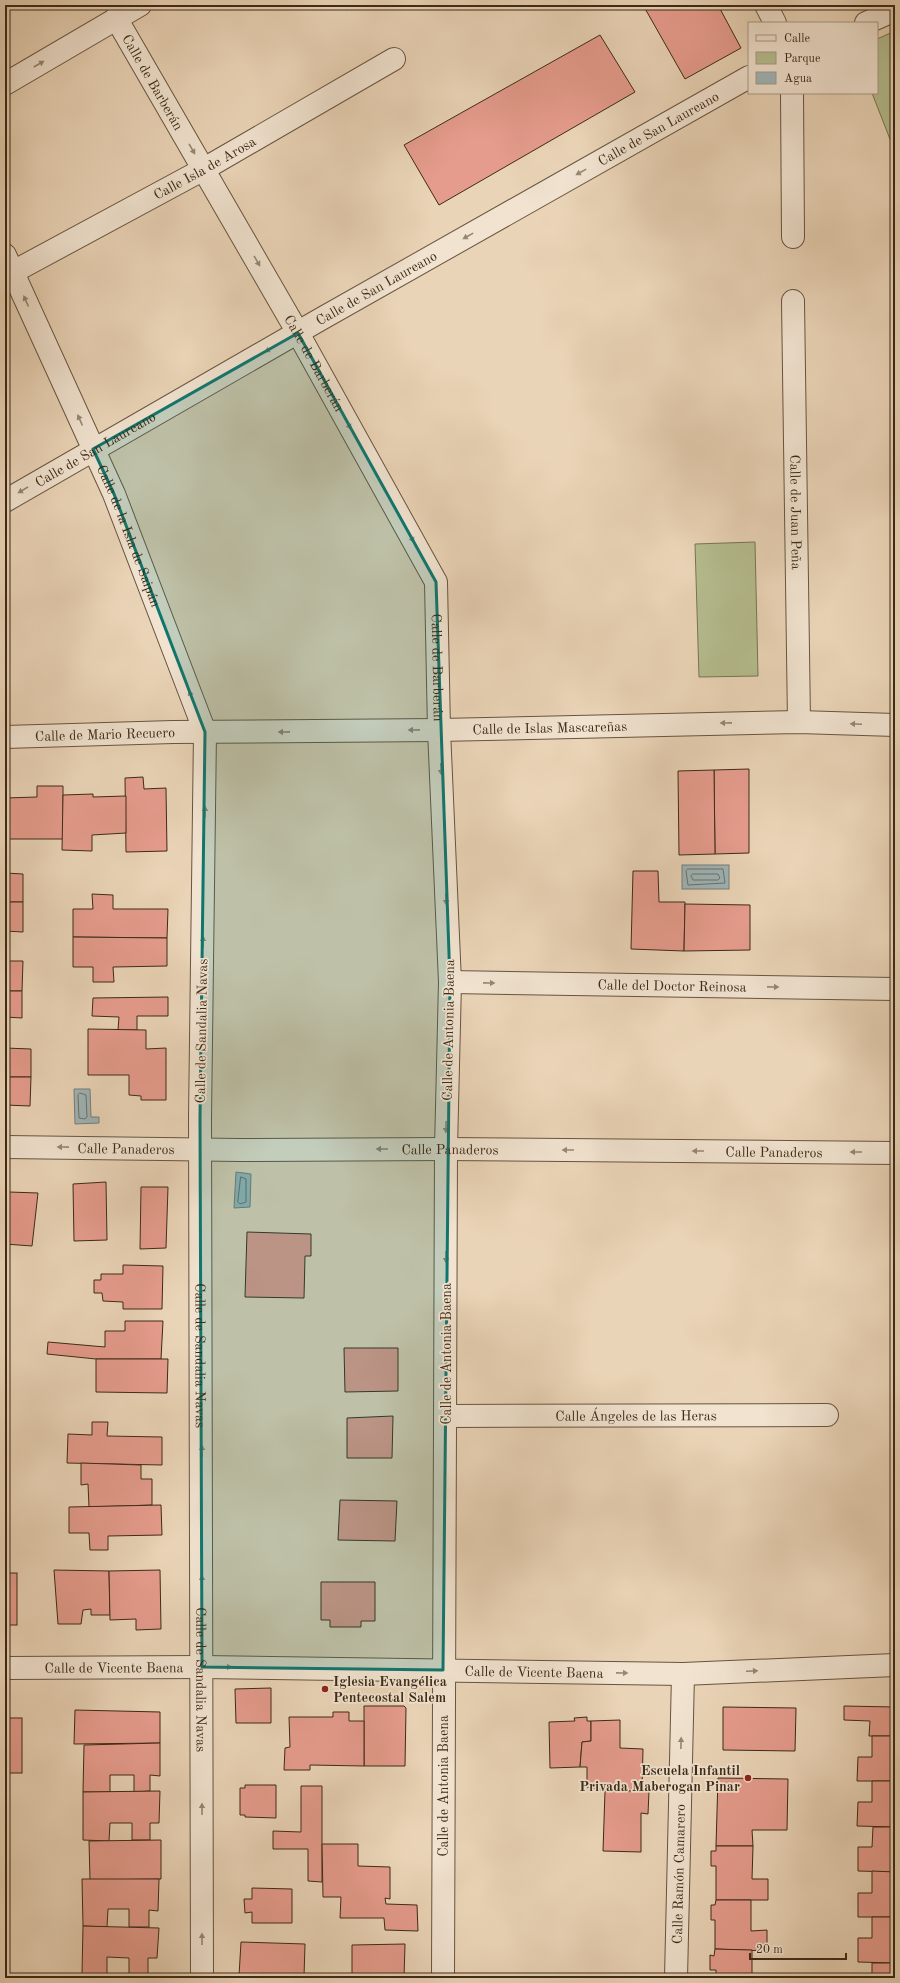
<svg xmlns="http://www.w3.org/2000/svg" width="900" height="1983" viewBox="0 0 900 1983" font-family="'Old Standard TT',serif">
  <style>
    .green { fill: #b5bd8f; stroke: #787453 }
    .water { fill: #9eb5ba; stroke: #777d79 }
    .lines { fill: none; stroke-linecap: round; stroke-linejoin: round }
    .shore { stroke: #6d7068; stroke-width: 1 }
    .building { fill: #e69c8d; stroke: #3c2a17 }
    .street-casing { stroke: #68543f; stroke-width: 24 }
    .street { stroke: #f1e3d0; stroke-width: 22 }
    .oneway { fill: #968674 }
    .marked { fill: #0f766e; fill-opacity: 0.2; stroke: #0f766e; stroke-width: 3; stroke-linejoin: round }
    .poi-dot { fill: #8f2418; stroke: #f1e3d0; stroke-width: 1.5 }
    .labels { text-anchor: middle; stroke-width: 3.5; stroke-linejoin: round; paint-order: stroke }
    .street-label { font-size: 14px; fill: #3c2a17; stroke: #f1e3d0 }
    .poi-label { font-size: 14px; font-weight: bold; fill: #3c2a17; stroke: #f1e3d0; text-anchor: start }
  </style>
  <rect width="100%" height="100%" fill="#ead4b7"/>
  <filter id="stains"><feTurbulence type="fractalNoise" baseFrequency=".005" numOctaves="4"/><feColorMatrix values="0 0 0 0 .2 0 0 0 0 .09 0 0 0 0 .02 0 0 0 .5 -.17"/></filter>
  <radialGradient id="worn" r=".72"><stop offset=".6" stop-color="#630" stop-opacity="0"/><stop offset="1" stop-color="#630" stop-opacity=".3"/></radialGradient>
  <g class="green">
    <polygon points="895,31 895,152 872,93 877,93 877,39"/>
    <polygon points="755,542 758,676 699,677 695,544"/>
  </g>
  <g class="water">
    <rect x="682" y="865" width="47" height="24"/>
    <polygon points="74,1089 90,1089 91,1117 99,1117 99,1123 75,1124"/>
    <polygon points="236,1172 251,1174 250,1207 234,1208"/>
  </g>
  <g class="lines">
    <g class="shore">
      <polygon points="688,869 723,869 725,883 688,885 686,871"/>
      <polygon points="693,874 718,874 720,878 718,880 693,880 691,876"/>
      <polygon points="80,1093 86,1095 87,1117 85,1119 79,1118 78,1095"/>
      <polygon points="241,1177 246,1179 246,1202 240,1204 238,1202"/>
    </g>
  </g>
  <g class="building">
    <polygon points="343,5 354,5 346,10"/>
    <polygon points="643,5 718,5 741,48 685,79"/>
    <polygon points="600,35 635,92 439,205 404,145"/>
    <polygon points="749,769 749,853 715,854 714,770"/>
    <polygon points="714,770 715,854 679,855 678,771"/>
    <polygon points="143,777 144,789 166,788 167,851 126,852 125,778"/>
    <polygon points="37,786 63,786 63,839 5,839 5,798 37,797"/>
    <polygon points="93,794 93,797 126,796 126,833 92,835 92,851 62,850 63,795"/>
    <polygon points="633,871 658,871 659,902 685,902 684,951 631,949"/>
    <polygon points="5,873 23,874 23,902 5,902"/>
    <polygon points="92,894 113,895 113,909 168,909 167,938 73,937 73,909 93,909"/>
    <polygon points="5,902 23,902 23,932 5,931"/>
    <polygon points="685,904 750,905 750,950 684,951"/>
    <polygon points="73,937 167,938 167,966 113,967 114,982 93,982 93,967 73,967"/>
    <polygon points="5,961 23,961 22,991 5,991"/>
    <polygon points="5,991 22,991 22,1018 5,1017"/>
    <polygon points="168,997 168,1016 137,1016 137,1030 118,1030 119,1017 92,1016 93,998"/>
    <polygon points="88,1029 146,1030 146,1049 166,1048 166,1100 141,1100 141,1096 129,1095 129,1075 88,1075"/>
    <polygon points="5,1048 31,1049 31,1077 5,1077"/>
    <polygon points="5,1077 31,1077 30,1106 5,1105"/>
    <polygon points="106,1182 107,1240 74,1241 73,1184"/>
    <polygon points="141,1187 168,1187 166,1248 140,1249"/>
    <polygon points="9,1192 38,1193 32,1246 5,1244 5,1199 9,1200"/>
    <polygon points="247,1232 311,1234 311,1256 305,1256 304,1298 245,1297"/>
    <polygon points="123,1265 163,1266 162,1309 123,1309 123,1302 103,1301 102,1293 94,1293 94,1280 101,1280 101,1274 123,1274"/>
    <polygon points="125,1321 163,1321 161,1359 96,1359 47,1354 48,1342 105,1347 105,1331 125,1331"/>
    <polygon points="344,1348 398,1348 398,1391 345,1392"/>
    <polygon points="96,1359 168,1359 167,1393 96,1392"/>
    <polygon points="393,1416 392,1458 347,1458 347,1418"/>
    <polygon points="92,1422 108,1422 107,1436 162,1437 162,1465 67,1463 68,1434 92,1435"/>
    <polygon points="81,1463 141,1465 141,1479 152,1479 152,1505 89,1507 88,1484 81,1485"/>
    <polygon points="340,1500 397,1501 395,1541 338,1540"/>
    <polygon points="161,1505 162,1535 108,1536 108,1550 90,1550 89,1533 69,1533 69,1507"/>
    <polygon points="54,1570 109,1571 110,1615 91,1615 91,1609 83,1610 81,1624 58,1624"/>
    <polygon points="160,1570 161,1629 136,1630 136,1619 110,1620 109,1571"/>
    <rect x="5" y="1573" width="12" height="52"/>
    <polygon points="321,1582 375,1582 375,1621 361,1621 361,1627 330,1627 330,1620 321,1620"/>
    <polygon points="271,1688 271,1723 236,1723 235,1689"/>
    <polygon points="364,1706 404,1706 406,1708 405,1766 364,1766"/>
    <polygon points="844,1706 895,1707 895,1736 869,1736 870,1721 844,1720"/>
    <polygon points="723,1707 796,1708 795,1751 723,1750"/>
    <polygon points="75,1710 160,1712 160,1743 74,1744"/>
    <polygon points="333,1712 349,1712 349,1721 364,1721 364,1766 310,1765 310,1770 284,1770 285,1748 290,1747 289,1717 333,1717"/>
    <polygon points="587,1717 587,1721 591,1721 591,1741 582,1742 580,1767 550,1768 549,1722 575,1721 574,1718"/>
    <rect x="5" y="1718" width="17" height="55"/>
    <polygon points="620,1720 620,1748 643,1749 642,1791 605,1791 587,1787 587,1767 580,1767 582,1742 591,1741 591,1721"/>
    <polygon points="872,1736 895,1736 895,1781 857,1781 858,1757 872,1757"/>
    <polygon points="160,1743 160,1776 150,1775 150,1791 134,1792 134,1775 110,1775 110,1792 83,1792 84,1745"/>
    <polygon points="718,1778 788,1779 787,1830 752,1830 753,1846 716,1846"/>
    <polygon points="872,1781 895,1781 895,1827 857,1826 858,1802 872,1802"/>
    <polygon points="245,1785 276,1785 276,1818 245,1817 245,1815 240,1815 240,1788 245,1788"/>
    <polygon points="301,1786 322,1786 322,1882 308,1881 308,1849 273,1849 273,1831 301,1832"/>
    <polygon points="160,1791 159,1823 150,1823 150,1840 132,1840 132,1823 110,1823 109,1841 83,1840 83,1792"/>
    <polygon points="605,1791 649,1791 648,1814 641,1813 641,1852 603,1851"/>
    <polygon points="873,1827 895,1827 895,1872 858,1871 858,1847 872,1847"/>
    <polygon points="161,1840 161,1879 90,1880 89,1841"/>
    <polygon points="322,1844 358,1844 358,1866 390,1867 390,1899 385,1898 386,1904 417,1905 418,1931 385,1930 384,1918 340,1918 341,1897 323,1897"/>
    <polygon points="716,1846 753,1846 752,1879 768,1879 768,1900 716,1900 716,1866 711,1866 711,1851 716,1851"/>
    <polygon points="872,1871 895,1872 895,1917 858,1917 858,1893 872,1893"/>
    <polygon points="82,1879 159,1879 158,1911 149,1910 149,1927 129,1927 129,1909 108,1909 107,1927 83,1926"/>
    <polygon points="252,1888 292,1889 292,1923 252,1923 252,1912 245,1913 244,1899 252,1899"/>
    <polygon points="716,1900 751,1900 751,1931 767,1930 767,1951 715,1949 715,1920 711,1920 711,1905 715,1905"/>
    <polygon points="872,1917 895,1917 895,1963 858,1962 858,1938 872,1938"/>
    <polygon points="83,1926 159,1928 157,1958 148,1958 148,1975 129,1975 129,1958 107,1957 107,1975 82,1974"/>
    <polygon points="241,1942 305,1944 304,1977 239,1976"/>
    <polygon points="405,1944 404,1978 352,1978 352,1945"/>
    <polygon points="715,1949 752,1950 752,1978 716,1978 716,1970 710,1970 710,1955 714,1956"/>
    <rect x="872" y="1963" width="23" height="15"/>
    <polygon points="82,1974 158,1975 158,1978 82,1978"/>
    <polygon points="247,1977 321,1977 247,1978"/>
  </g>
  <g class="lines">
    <defs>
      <g id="street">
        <polyline points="766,5 775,23"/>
        <path id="s1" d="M116 18 298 333 436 582 439 730 450 982 446 1149 443 1978"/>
        <polyline points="866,23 895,10"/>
        <polyline points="5,84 140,5"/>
        <polyline points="792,93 793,237"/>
        <path id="s2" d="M5 255 114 494 205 732 200 1118 202 1978"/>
        <path id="s3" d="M13 272 204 169 394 59"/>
        <path id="s4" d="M793 301 799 722"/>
        <path id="s5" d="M5 501 321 319 749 77"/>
        <path id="s6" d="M5 737 173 732 439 730 799 722 895 725"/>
        <path id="s7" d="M450 982 895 989"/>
        <path id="s8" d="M5 1147 240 1150 446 1149 895 1153"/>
        <path id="s9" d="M446 1416 827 1415"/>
        <path id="s10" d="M5 1668 202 1667 683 1674 895 1665"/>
        <path id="s11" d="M676 1978 683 1674"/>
      </g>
    </defs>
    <use href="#street" class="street-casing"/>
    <use href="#street" class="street"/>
  </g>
  <defs><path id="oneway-solid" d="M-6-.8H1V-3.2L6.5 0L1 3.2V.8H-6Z"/></defs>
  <g class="oneway">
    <use href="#oneway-solid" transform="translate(39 64) rotate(-30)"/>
    <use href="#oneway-solid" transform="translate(192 149) rotate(60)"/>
    <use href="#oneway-solid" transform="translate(581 172) rotate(151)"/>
    <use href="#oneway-solid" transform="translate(468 236) rotate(151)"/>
    <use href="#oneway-solid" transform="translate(257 261) rotate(60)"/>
    <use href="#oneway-solid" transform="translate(26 301) rotate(-114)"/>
    <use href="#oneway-solid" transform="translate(270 349) rotate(150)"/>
    <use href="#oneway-solid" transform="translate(80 420) rotate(-114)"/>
    <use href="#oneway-solid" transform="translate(348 424) rotate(61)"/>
    <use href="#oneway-solid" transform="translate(23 490) rotate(149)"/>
    <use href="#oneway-solid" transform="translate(411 537) rotate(61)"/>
    <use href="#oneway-solid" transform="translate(191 696) rotate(-111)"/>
    <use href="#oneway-solid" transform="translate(726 723) rotate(179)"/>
    <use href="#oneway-solid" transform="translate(856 724) rotate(-178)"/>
    <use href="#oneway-solid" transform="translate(414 730) rotate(179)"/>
    <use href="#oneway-solid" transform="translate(284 732) rotate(179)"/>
    <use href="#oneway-solid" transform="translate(441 769) rotate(88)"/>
    <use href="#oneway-solid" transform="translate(205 812) rotate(-89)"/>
    <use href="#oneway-solid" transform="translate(446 899) rotate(88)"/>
    <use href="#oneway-solid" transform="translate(203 942) rotate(-89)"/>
    <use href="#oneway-solid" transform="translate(489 983) rotate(1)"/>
    <use href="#oneway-solid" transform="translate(773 987) rotate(1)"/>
    <use href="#oneway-solid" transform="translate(446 1127) rotate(91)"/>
    <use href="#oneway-solid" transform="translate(63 1147) rotate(-179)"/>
    <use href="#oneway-solid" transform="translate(382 1149) rotate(180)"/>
    <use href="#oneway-solid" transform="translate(568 1150) rotate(-180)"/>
    <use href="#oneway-solid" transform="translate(698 1151) rotate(-180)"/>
    <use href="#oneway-solid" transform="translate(856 1152) rotate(-180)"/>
    <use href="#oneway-solid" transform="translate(446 1257) rotate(90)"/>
    <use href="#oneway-solid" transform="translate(202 1451) rotate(-90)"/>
    <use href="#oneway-solid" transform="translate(202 1581) rotate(-90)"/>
    <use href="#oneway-solid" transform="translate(226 1667) rotate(1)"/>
    <use href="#oneway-solid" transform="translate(752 1671) rotate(-3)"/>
    <use href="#oneway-solid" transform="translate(622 1673) rotate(1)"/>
    <use href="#oneway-solid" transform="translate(681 1743) rotate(-89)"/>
    <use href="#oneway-solid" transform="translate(202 1809) rotate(-90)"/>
    <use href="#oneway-solid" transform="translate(202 1939) rotate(-90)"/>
  </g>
  <path class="marked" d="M298 333 436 582 450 982 443 1670 202 1667 200 1118 205 732 114 494 93 449Z"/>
  <g class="poi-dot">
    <circle cx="325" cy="1689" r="4"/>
    <circle cx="748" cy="1778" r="4"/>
  </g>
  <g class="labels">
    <g class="street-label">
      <text dy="5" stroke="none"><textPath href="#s1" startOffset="74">Calle de Barberán</textPath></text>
      <text dy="5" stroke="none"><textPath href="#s5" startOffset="752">Calle de San Laureano</textPath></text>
      <text dy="5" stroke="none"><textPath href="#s3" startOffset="218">Calle Isla de Arosa</textPath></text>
      <text dy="5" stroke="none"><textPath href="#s5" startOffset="428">Calle de San Laureano</textPath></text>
      <text dy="5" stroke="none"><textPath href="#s1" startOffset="398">Calle de Barberán</textPath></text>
      <text dy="5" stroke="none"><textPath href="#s5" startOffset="104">Calle de San Laureano</textPath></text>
      <text dy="5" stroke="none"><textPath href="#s4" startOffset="211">Calle de Juan Peña</textPath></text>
      <text dy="5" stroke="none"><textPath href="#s2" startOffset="307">Calle de la Isla de Saipán</textPath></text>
      <text dy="5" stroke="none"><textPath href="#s1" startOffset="734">Calle de Barberán</textPath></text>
      <text dy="5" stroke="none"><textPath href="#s6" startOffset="545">Calle de Islas Mascareñas</textPath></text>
      <text dy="5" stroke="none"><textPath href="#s6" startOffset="100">Calle de Mario Recuero</textPath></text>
      <text dy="5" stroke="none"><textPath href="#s7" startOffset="222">Calle del Doctor Reinosa</textPath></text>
      <text transform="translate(448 1030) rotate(-89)" y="5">Calle de Antonia Baena</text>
      <text transform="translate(201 1031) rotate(-89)" y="5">Calle de Sandalia Navas</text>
      <text dy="5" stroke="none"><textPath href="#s8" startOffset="121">Calle Panaderos</textPath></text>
      <text dy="5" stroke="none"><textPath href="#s8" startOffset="445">Calle Panaderos</textPath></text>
      <text dy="5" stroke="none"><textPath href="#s8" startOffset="769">Calle Panaderos</textPath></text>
      <text transform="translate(446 1354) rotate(-90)" y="5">Calle de Antonia Baena</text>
      <text dy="5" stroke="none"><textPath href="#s2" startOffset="1141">Calle de Sandalia Navas</textPath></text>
      <text dy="5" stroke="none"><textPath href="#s9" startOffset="190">Calle Ángeles de las Heras</textPath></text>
      <text dy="5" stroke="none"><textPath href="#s10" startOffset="109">Calle de Vicente Baena</textPath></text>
      <text dy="5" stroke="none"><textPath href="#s10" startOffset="529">Calle de Vicente Baena</textPath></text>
      <text dy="5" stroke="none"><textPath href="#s2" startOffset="1465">Calle de Sandalia Navas</textPath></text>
      <text transform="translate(443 1786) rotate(-90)" y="5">Calle de Antonia Baena</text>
      <text dy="5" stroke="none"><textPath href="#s11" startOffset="104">Calle Ramón Camarero</textPath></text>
    </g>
    <g class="poi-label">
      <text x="333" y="1686">Iglesia Evangélica<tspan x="333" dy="16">Pentecostal Salem</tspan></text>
      <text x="740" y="1775" text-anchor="end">Escuela Infantil<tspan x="740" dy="16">Privada Maberogan Pinar</tspan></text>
    </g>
  </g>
  <rect width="900" height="1983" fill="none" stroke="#ead4b7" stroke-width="20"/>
  <rect x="6" y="6" width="888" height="1971" fill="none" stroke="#3c2a17" stroke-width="2"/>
  <rect x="10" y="10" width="880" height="1963" fill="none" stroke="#3c2a17"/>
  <rect x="748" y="22" width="130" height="72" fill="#f1e3d0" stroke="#a99986"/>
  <rect x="756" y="35" width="20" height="6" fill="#f1e3d0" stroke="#a99986"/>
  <text x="784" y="42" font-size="12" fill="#3c2a17">Calle</text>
  <rect x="756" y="52" width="20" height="12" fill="#b5bd8f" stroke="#a99986"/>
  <text x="784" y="62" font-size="12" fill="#3c2a17">Parque</text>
  <rect x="756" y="72" width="20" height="12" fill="#9eb5ba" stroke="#a99986"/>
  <text x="784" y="82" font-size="12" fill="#3c2a17">Agua</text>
  <path d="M750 1953v6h96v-6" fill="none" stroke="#3c2a17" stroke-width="2"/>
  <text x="756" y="1953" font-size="12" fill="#3c2a17" stroke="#f1e3d0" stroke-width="3" paint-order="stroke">20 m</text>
  <rect width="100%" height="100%" filter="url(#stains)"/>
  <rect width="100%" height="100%" fill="url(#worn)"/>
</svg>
